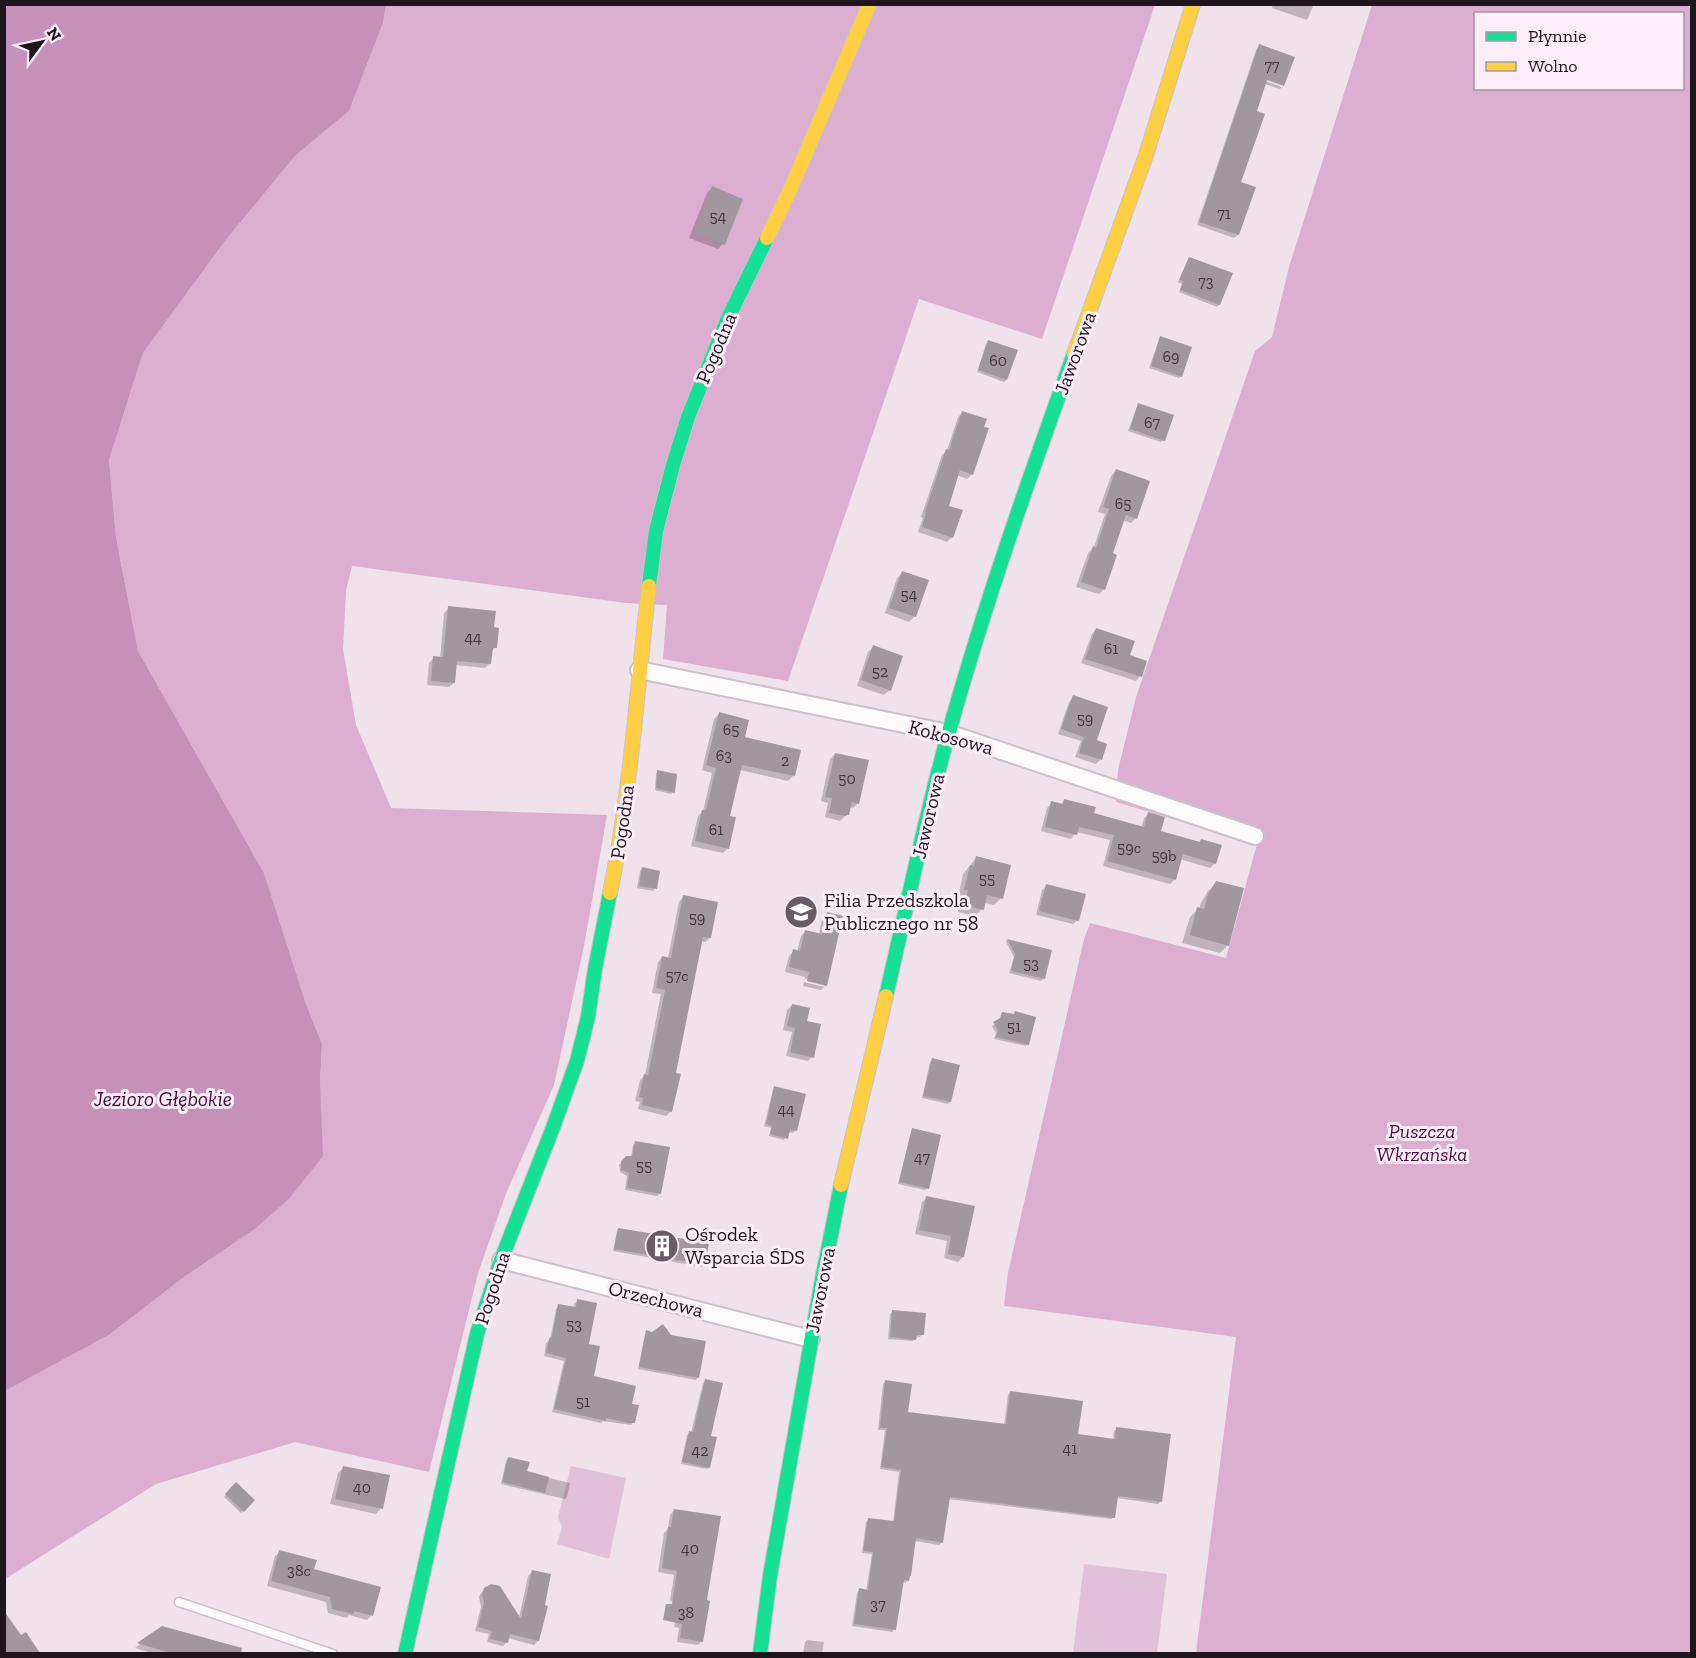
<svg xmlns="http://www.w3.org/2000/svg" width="1696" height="1658" viewBox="0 0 1696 1658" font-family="'Zilla Slab',serif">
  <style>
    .green { fill: #e2c0d8 }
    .forest { fill: #dcaed0; fill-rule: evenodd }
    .water { fill: #c591b8 }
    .shadow { fill: #0003 }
    .building { fill: #a1989f }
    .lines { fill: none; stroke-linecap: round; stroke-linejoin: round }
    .lane-casing { stroke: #cbc1c9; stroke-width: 11 }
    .street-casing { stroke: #cbc1c9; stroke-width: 20 }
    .fast-casing { stroke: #cbc1c9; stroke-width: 16 }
    .slow-casing { stroke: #cbc1c9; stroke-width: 16 }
    .lane { stroke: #fdfbfc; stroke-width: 8 }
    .street { stroke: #fdfbfc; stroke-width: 16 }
    .fast { stroke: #16e098; stroke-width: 14 }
    .slow { stroke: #ffcf43; stroke-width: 14 }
    .labels { text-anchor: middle; stroke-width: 6; stroke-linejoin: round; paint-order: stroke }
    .number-label { font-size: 16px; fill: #40363e }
    .street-label { font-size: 20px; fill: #1f161d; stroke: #fcedf8 }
    .poi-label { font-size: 20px; fill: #1f161d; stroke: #fcedf8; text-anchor: start }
    .park-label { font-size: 20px; font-style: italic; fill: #4d0c41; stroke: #fcedf8 }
    .water-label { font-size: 21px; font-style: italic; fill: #48073d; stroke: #fcedf8 }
  </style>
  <rect width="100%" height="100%" fill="#efe2eb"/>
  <g class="green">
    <polygon points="571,1466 626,1478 609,1559 557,1544 562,1527 558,1517"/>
    <polygon points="1084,1564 1167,1574 1157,1653 1073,1653"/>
  </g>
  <g class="forest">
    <polygon points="386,5 1155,5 1042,339 919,299 788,681 663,659 667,605 626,603 352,566 346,591 343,649 356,725 391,808 607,815 584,946 554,1085 507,1191 478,1273 429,1472 295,1442 156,1484 5,1579 5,1391 109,1335 184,1277 255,1229 288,1200 320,1083 322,1044 306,1004 264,873 138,651 116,537 109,460 143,353 225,241 295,156 349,111 383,23"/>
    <path d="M1372 5H1691V1653H1196L1236 1337 1004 1306 1008 1273 1084 939 1090 923 1226 958 1257 844 1116 802 1118 770 1136 697 1255 351 1272 337 1289 267ZM1476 14H1682V88H1476Z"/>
  </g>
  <polygon class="water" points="5,4 386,5 383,23 349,111 295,156 225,241 143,353 109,460 116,537 138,651 264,873 306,1004 322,1044 320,1083 323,1156 288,1200 255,1229 184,1277 109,1335 5,1391"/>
  <g class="shadow">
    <polygon points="1273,4 1314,4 1307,20 1272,8"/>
    <polygon points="1259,46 1260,79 1282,87 1280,89 1265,84 1255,112 1240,183 1254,188 1238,235 1234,238 1197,225 1256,50"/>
    <polygon points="712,188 723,244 718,249 689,238 707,193"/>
    <polygon points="1189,258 1219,305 1217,307 1179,292 1182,284 1178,282"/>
    <polygon points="1161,338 1181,376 1179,378 1149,368 1159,340"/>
    <polygon points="989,342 1006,380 1004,382 977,372 986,344"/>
    <polygon points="1139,405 1164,440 1161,442 1128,431 1137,407"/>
    <polygon points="963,412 972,474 967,479 957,475 947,507 952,537 947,542 918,532 923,518 921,517 942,455 947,450 958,417"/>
    <polygon points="1116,470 1136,518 1131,523 1123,520 1111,554 1104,589 1099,594 1076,587 1088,553 1094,547 1105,514 1098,512 1111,476"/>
    <polygon points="902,573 915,616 909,622 885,613 897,578"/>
    <polygon points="449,608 493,629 495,647 491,652 490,663 485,668 455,665 454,683 449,687 427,685 429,663 434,658 440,659 444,613"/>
    <polygon points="1096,629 1128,656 1140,676 1136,681 1081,663 1092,634"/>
    <polygon points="873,647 890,690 884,695 857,686 868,652"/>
    <polygon points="1073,697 1095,741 1105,745 1100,760 1096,764 1075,757 1081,741 1058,734 1069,702"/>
    <polygon points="719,714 743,738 799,751 793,776 788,781 740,770 728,817 728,848 723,853 691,846 698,816 703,811 712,773 702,770 714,719"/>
    <polygon points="835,754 858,803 853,808 849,807 847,814 840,821 825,817 828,803 821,801 830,759"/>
    <polygon points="658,772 674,792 671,794 655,790 656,774"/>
    <polygon points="1064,801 1093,814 1141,828 1144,818 1149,814 1159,832 1215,863 1210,868 1180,859 1174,880 1170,884 1103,866 1110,840 1076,832 1071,839 1041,831 1047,808 1052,803 1060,805"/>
    <polygon points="976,858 1001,898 994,905 984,903 982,909 975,916 958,912 961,897 958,897 963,874"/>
    <polygon points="642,869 655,888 653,891 637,888 640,871"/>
    <polygon points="1217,883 1228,945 1220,953 1182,943 1190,917 1198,909 1199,909 1201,903 1208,891"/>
    <polygon points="1047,886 1078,920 1073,924 1036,915 1042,890"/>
    <polygon points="683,897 710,938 705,942 700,941 674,1074 671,1111 666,1116 638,1109 640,1102 635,1101 640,1080 645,1075 661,994 652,993 658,962 662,957 668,958 679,902"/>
    <polygon points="827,914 826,985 824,986 824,984 805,979 805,977 785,972 789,956 794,951 797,952 801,936 806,931 819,934 822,919"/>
    <polygon points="1007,940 1050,951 1044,978 1041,981 1009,973 1014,957 1006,942"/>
    <polygon points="804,982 824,987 821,990 803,986"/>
    <polygon points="792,1005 805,1022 812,1057 808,1061 786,1056 792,1032 783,1030 787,1010"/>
    <polygon points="1003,1013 1028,1044 1026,1046 994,1039 996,1033 992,1026 999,1021"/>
    <polygon points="932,1060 950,1102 948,1104 922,1098 930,1062"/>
    <polygon points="775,1088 795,1131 793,1133 788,1132 784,1140 769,1136 771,1128 764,1126 773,1090"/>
    <polygon points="913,1130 927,1188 925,1190 898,1184 911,1132"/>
    <polygon points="636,1143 660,1193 657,1196 625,1190 627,1176 620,1172 619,1165 626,1158 631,1157 633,1145"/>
    <polygon points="927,1198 973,1207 963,1257 958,1262 944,1258 947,1241 915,1234 922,1202"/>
    <polygon points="619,1229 704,1264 702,1267 613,1251 617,1231"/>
    <polygon points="578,1301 592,1377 630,1405 634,1422 631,1425 603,1421 601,1423 552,1412 564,1361 544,1356 546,1343 550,1340 556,1309 559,1306 574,1308 574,1304"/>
    <polygon points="893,1311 922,1334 920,1337 915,1336 913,1341 888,1339 890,1314"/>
    <polygon points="647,1332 653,1333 698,1377 696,1380 638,1369 645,1334"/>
    <polygon points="706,1380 709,1437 709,1467 707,1469 681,1464 687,1435 691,1433 703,1383"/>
    <polygon points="885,1382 906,1414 1004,1426 1008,1395 1010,1393 1077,1435 1113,1440 1114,1431 1117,1429 1161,1501 1158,1504 1117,1498 1114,1517 1111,1519 948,1499 942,1542 939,1545 915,1541 908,1580 905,1583 902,1582 895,1629 892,1632 852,1626 857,1593 859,1590 866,1591 872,1554 862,1553 866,1522 869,1519 893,1523 899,1472 880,1469 885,1430 878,1430 883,1384"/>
    <polygon points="509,1458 525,1472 570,1483 567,1497 565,1499 501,1484 506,1461"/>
    <polygon points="343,1468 381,1508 376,1514 330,1504 338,1473"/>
    <polygon points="236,1484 253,1500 241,1513 224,1497"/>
    <polygon points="674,1510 706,1601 702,1641 698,1645 677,1642 679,1628 674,1627 678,1603 670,1601 674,1575 658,1572 664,1533 668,1529 670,1515"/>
    <polygon points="280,1552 313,1570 371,1616 367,1620 349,1615 347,1618 328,1613 326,1602 267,1586 275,1556"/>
    <polygon points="532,1572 538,1641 534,1645 508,1638 507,1642 503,1646 487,1642 489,1634 475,1631 481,1607 479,1597 481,1593 485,1589 519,1618 528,1576"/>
    <polygon points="162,1628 231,1647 229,1654 154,1654 135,1648"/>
    <polygon points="807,1640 824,1642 822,1654 803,1654 805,1642"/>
  </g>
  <g class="building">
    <polygon points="1259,44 1295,57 1284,86 1267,80 1257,111 1265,114 1241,182 1256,187 1239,235 1199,222"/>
    <polygon points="712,186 743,199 725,245 694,232"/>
    <polygon points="1189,257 1233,273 1220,305 1180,290 1183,281 1179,280"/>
    <polygon points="1160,336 1192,347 1182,377 1151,366"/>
    <polygon points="988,340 1018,350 1007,380 978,370"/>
    <polygon points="1138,403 1174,415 1165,441 1130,429"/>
    <polygon points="962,411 987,419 984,427 989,428 973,475 960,470 949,506 963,510 953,538 922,527 926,513 925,512 946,449 949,450"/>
    <polygon points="1116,469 1150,481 1137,519 1126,515 1113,553 1117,555 1105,590 1081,582 1093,546 1096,548 1109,509 1103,507"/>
    <polygon points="902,571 929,580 916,617 889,608"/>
    <polygon points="448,606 496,611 494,627 499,628 497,648 493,648 491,664 457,661 455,683 431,681 433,656 443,657"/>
    <polygon points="1096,628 1135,641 1130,655 1147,661 1142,677 1085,659"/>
    <polygon points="873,645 903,656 891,691 861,680"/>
    <polygon points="1073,695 1108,707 1097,740 1107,744 1102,760 1079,753 1084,737 1061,729"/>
    <polygon points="719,712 749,720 745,737 801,750 795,776 742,765 730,816 736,817 729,849 695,841 702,810 706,810 716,768 706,765"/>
    <polygon points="835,753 869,760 859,804 852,802 849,815 847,815 846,816 829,813 832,798 825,797"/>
    <polygon points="657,770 677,774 675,793 656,788"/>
    <polygon points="1064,799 1096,807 1094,813 1144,827 1148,812 1165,817 1161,831 1200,842 1201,839 1222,845 1216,864 1183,854 1176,880 1107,861 1114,835 1079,827 1077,835 1045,827 1051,801 1063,804"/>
    <polygon points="976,856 1011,865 1003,899 987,895 984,910 964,905 968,890 964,890 970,865 974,866"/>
    <polygon points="642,867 660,871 657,889 639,886"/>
    <polygon points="1216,881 1244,888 1229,946 1190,935 1197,907 1204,909 1208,894"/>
    <polygon points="1046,884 1086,894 1079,921 1039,911"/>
    <polygon points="683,895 718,902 711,938 703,937 676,1073 681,1074 672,1112 642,1105 643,1098 639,1097 644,1074 648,1075 665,990 656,988 662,956 671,958"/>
    <polygon points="827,912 843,916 827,986 807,981 809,972 789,967 793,949 800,951 805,930 822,934"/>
    <polygon points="1007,939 1052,950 1045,979 1011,971 1015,954"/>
    <polygon points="792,1004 810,1008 807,1021 821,1024 814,1058 790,1052 795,1028 787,1026"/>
    <polygon points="1015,1011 1036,1017 1029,1045 996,1037 998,1030 993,1022 1000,1018 1002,1012 1014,1014"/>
    <polygon points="932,1058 960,1065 951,1102 923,1096"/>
    <polygon points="774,1086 806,1094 797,1131 790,1130 788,1139 770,1134 772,1126 766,1124"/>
    <polygon points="912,1128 941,1135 929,1189 899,1182"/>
    <polygon points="635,1141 670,1147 661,1194 627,1188 629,1173 621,1170 621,1161 626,1156 632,1156"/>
    <polygon points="926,1196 975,1206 964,1257 948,1254 951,1236 919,1230"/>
    <polygon points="618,1228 709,1243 705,1265 614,1249"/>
    <polygon points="577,1299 597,1303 589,1344 600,1346 594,1376 636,1386 632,1404 639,1405 635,1423 628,1423 606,1418 606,1421 554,1409 566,1358 546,1353 549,1339 552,1336 558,1304 576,1307"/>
    <polygon points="892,1310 926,1313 924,1335 917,1335 916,1340 890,1337"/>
    <polygon points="663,1324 671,1335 706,1341 699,1378 639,1367 646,1330 652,1332"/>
    <polygon points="705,1379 723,1383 711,1436 717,1437 710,1468 682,1462 689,1431 693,1432"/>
    <polygon points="885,1380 912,1384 908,1412 1006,1424 1010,1391 1083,1401 1078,1434 1115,1439 1116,1427 1171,1434 1162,1502 1118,1496 1115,1518 950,1497 943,1543 916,1538 911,1576 910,1576 909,1581 904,1580 896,1630 854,1624 859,1588 868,1590 873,1552 863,1551 868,1518 894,1521 901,1470 881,1467 887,1428 880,1428"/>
    <polygon points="508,1457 530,1462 527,1471 549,1477 545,1493 502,1482"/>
    <polygon points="343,1466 390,1475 383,1509 335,1499"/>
    <polygon points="236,1482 255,1500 244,1512 225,1494"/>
    <polygon points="674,1509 721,1516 707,1600 710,1601 703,1642 680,1638 682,1624 663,1620 666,1604 672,1604 677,1571 662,1568 668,1527 671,1527"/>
    <polygon points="279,1550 317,1560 314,1569 381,1587 373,1616 354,1611 353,1614 332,1609 330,1597 271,1581"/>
    <polygon points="532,1570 551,1574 545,1605 548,1606 539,1641 510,1634 508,1643 490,1639 492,1631 478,1627 484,1602 482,1595 484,1588 491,1584 500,1586 521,1619"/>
    <polygon points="4,1611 21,1635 26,1632 40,1653 4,1653"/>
    <polygon points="162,1626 242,1648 241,1653 171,1653 137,1643"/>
  </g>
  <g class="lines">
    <defs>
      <polyline id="lane" points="179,1602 333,1654"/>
      <g id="street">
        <polyline points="639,670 948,733 1255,836"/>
        <polyline points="501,1260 811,1339"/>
      </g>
      <g id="fast">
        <polyline points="649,586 656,531 673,465 688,417 728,318 767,238"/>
        <path d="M886 996C904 919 920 842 940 765 977 626 1025 489 1074 354"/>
        <polyline points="405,1654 477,1334 501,1260 554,1125 577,1061 588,1017 595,969 610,893"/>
        <polyline points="760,1654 770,1576 821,1285 841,1185"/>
      </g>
      <g id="slow">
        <polyline points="767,238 790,190 869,5"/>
        <polyline points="1074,354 1146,155 1193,4"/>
        <path d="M610 893C631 792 637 688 649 586"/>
        <polyline points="841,1185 886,996"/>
      </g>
    </defs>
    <use href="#lane" class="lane-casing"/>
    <use href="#street" class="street-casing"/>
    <use href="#fast" class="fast-casing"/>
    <use href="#slow" class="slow-casing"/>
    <use href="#lane" class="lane"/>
    <use href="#street" class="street"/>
    <use href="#fast" class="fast"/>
    <use href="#slow" class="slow"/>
  </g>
  <defs>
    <symbol id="school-disc" viewBox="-11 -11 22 22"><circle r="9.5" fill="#685d65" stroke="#fcedf8"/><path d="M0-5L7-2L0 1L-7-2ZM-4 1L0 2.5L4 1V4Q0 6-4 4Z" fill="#fff"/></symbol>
    <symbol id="building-disc" viewBox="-11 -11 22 22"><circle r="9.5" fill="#685d65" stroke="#fcedf8"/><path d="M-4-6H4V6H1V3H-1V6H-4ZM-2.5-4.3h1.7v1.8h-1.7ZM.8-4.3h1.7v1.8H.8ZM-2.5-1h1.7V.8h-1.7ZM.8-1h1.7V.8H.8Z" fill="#fff"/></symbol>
  </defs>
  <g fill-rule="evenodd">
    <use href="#school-disc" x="782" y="893" width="38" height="38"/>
    <use href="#building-disc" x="643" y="1227" width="38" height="38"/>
  </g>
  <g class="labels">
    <g class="number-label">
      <text x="1272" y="71">77</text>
      <text x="1224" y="219">71</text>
      <text x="718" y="222">54</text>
      <text x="1206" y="287">73</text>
      <text x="1171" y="362">69</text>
      <text x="998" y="366">60</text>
      <text x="1152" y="428">67</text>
      <text x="1123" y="509">65</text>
      <text x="909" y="600">54</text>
      <text x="473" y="643">44</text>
      <text x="1111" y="654">61</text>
      <text x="880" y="677">52</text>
      <text x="1085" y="724">59</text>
      <text x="731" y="735">65</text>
      <text x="724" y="761">63</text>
      <text x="785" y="766">2</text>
      <text x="847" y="784">50</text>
      <text x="716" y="835">61</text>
      <text x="1129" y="853">59c</text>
      <text x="1164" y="861">59b</text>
      <text x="987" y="884">55</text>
      <text x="697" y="923">59</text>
      <text x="1031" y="969">53</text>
      <text x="677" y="981">57c</text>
      <text x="1014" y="1032">51</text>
      <text x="786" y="1115">44</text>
      <text x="922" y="1163">47</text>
      <text x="644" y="1171">55</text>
      <text x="574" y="1330">53</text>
      <text x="583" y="1407">51</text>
      <text x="1070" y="1454">41</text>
      <text x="700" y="1456">42</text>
      <text x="362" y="1493">40</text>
      <text x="690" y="1554">40</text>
      <text x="299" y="1576">38c</text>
      <text x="878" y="1610">37</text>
      <text x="686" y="1618">38</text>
    </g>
    <g class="street-label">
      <text transform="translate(716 348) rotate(-67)" y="7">Pogodna</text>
      <text transform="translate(1075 353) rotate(-70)" y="7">Jaworowa</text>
      <text transform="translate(951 737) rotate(15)" y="7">Kokosowa</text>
      <text transform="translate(928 816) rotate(-77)" y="7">Jaworowa</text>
      <text transform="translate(622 822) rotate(-82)" y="7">Pogodna</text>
      <text transform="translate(492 1288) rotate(-72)" y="7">Pogodna</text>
      <text transform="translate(820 1290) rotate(-79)" y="7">Jaworowa</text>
      <text transform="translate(656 1299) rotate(14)" y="7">Orzechowa</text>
    </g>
    <g class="poi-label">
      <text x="824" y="907">Filia Przedszkola<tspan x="824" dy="23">Publicznego nr 58</tspan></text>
      <text x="685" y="1241">Ośrodek<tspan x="685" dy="23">Wsparcia ŚDS</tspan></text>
    </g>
    <g class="park-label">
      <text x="1422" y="1138">Puszcza<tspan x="1422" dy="23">Wkrzańska</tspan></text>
    </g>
    <g class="water-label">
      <text x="163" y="1106">Jezioro Głębokie</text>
    </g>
  </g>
  <rect width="1696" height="1658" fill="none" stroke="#1f161d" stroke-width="12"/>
  <rect x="1474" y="12" width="210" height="78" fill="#fcedf8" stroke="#a497a0" stroke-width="1.5"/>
  <rect x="1486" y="32" width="30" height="9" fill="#16e098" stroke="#a497a0" stroke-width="1.5"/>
  <text x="1528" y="42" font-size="18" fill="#1f161d">Płynnie</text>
  <rect x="1486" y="62" width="30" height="9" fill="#ffcf43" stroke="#a497a0" stroke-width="1.5"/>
  <text x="1528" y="72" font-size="18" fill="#1f161d">Wolno</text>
  <g transform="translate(42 42) rotate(57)" stroke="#fcedf8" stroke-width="4.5" paint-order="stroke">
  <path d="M0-4.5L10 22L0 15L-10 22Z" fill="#1f161d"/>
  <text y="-9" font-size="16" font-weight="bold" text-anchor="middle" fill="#1f161d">N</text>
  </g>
</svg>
